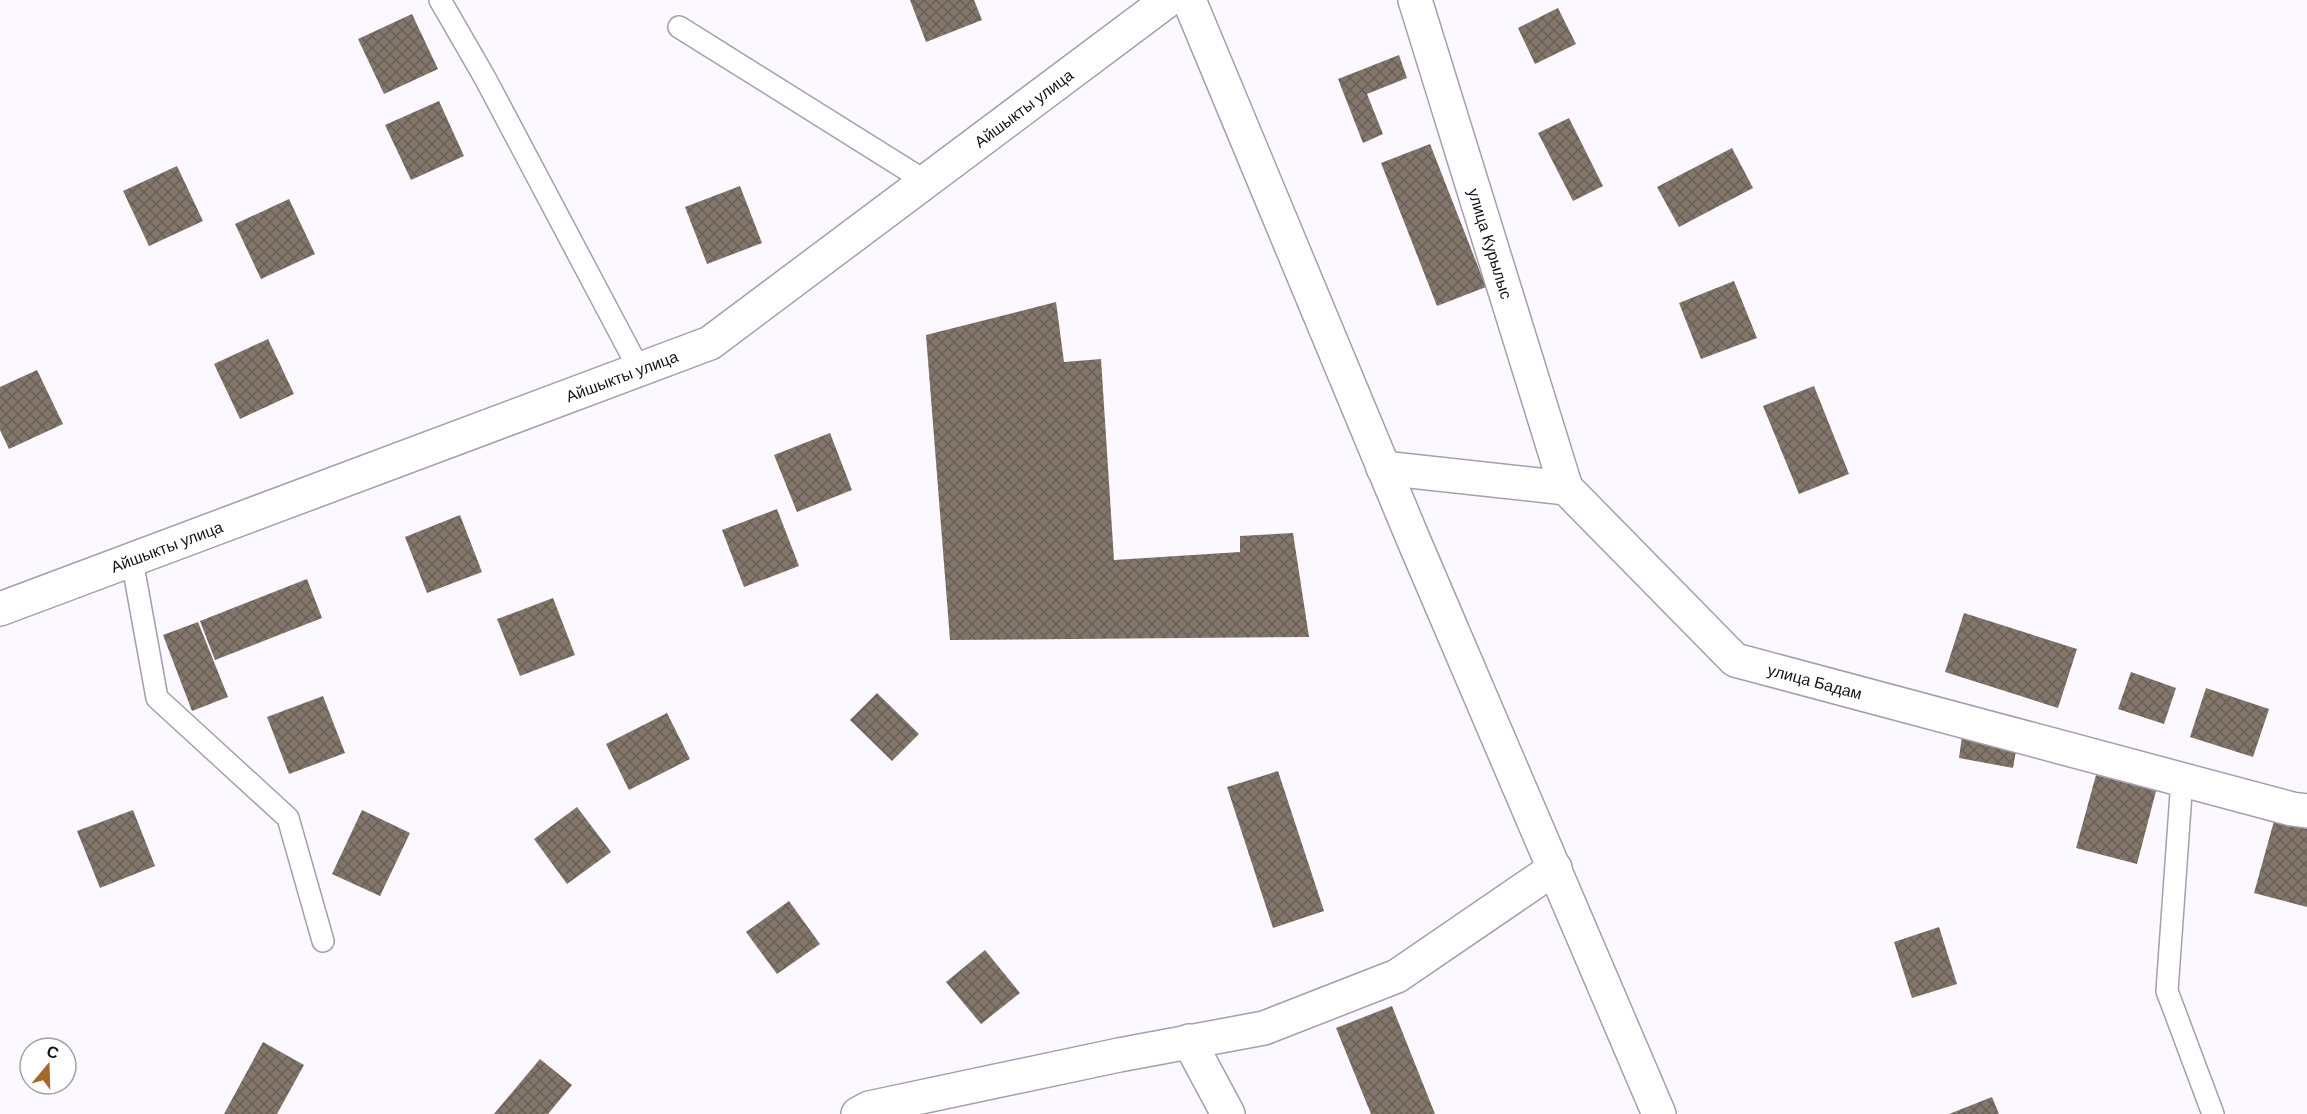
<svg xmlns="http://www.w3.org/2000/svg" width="2307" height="1114" viewBox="0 0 2307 1114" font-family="'DM Sans',sans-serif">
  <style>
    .building { fill: url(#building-cross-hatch) }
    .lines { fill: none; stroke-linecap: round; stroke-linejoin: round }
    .service-casing { stroke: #a79ead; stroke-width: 24 }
    .minor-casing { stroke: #a79ead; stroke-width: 36 }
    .tertiary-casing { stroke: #a79ead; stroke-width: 36 }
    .trunk-casing { stroke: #a79ead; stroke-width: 36 }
    .service { stroke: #fff; stroke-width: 21 }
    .minor { stroke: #fff; stroke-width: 33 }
    .tertiary { stroke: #fff; stroke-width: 33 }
    .trunk { stroke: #fff; stroke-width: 33 }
    .labels { text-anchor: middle; stroke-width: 4.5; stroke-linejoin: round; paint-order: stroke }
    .street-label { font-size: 16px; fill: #161318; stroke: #fff }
  </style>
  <defs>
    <pattern id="building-cross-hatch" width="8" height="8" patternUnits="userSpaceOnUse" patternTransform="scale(1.5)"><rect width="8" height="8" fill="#82756a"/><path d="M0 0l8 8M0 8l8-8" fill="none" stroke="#695f56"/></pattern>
  </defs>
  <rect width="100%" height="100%" fill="#fcf8ff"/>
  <g class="building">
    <polygon points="910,0 974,0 982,20 926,42"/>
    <polygon points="1558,8 1576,44 1535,64 1518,28"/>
    <polygon points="412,14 438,69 384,94 358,39"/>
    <polygon points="1399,55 1407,78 1367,94 1383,134 1363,143 1338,79"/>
    <polygon points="439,101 464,156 411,180 385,125"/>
    <polygon points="1569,118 1603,186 1573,201 1538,133"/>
    <polygon points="1430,144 1486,287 1437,306 1381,163"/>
    <polygon points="1732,148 1753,188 1679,227 1657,187"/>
    <polygon points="177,166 203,221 149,246 123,191"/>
    <polygon points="740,186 762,243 707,264 685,207"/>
    <polygon points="289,199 315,254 261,279 235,224"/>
    <polygon points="1734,281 1757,338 1701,359 1679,303"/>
    <polygon points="1056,302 1064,362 1101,359 1114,560 1240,552 1240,536 1293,533 1309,637 950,640 926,335"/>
    <polygon points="268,339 294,394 240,419 214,364"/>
    <polygon points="37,370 63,424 9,449 0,430 0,387"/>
    <polygon points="1814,386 1849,474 1799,494 1763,406"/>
    <polygon points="830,433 852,490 797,512 774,455"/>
    <polygon points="777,509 799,566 744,587 722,530"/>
    <polygon points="460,515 482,572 427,593 405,537"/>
    <polygon points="307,579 322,618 215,660 200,621"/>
    <polygon points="553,598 575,655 520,676 497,619"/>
    <polygon points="1964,613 2077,649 2058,708 1945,672"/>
    <polygon points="198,622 228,697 192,711 163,635"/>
    <polygon points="2131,672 2176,688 2164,724 2118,709"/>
    <polygon points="2206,688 2269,709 2253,757 2190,737"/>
    <polygon points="877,693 919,734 892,761 850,720"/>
    <polygon points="323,696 345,753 289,774 267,717"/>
    <polygon points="667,713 690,759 629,790 606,744"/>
    <polygon points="1962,736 2017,745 2013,768 1959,758"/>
    <polygon points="1278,771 1324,911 1273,928 1227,787"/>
    <polygon points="2096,775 2156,791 2137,864 2076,848"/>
    <polygon points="577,807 611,852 567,884 534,839"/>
    <polygon points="133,810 155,866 100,888 77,831"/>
    <polygon points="362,810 410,833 380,896 332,874"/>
    <polygon points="2274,821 2307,829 2307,907 2254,893"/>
    <polygon points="789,901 820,944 777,974 746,932"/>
    <polygon points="1939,927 1957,984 1912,998 1894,942"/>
    <polygon points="985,950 1020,993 981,1024 946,982"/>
    <polygon points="1392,1006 1435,1114 1371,1114 1336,1028"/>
    <polygon points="263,1042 304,1065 277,1114 224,1114"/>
    <polygon points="540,1059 572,1085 548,1114 494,1114"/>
    <polygon points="1992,1097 1999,1114 1949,1114"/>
  </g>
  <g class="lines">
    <defs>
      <g id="service">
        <polyline points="440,0 485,78 639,369"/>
        <polyline points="679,27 925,181"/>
        <polyline points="132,560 157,698 288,818 323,941"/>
        <polyline points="2182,779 2167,991 2213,1114"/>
      </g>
      <g id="minor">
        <path id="s1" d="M1415 0 1566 488"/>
        <path id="s2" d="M1383 468 1566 488 1735 660 2292 809 2307 811"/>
        <polyline points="1189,1041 1228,1114"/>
        <polyline points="858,1114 869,1108 1119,1055 1264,1028 1397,976 1555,868"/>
      </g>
      <g id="tertiary">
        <path id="s3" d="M0 609 710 343 1168 0"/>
      </g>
      <polyline id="trunk" points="1189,0 1414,541 1659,1114"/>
    </defs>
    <use href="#service" class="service-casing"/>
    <use href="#minor" class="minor-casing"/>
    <use href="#tertiary" class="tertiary-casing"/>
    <use href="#trunk" class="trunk-casing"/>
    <use href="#service" class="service"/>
    <use href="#minor" class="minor"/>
    <use href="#tertiary" class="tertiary"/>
    <use href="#trunk" class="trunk"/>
  </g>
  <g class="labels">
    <g class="street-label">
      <text dy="6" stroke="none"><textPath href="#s3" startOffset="1150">Айшыкты улица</textPath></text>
      <text dy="6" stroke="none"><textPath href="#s1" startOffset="255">улица Курылыс</textPath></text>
      <text dy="6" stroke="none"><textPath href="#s3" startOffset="664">Айшыкты улица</textPath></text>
      <text dy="6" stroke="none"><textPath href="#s3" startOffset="178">Айшыкты улица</textPath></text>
      <text dy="6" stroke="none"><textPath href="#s2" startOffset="508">улица Бадам</textPath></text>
    </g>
  </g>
  <g transform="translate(48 1066) rotate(19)"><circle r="28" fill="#ffffff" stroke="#a2a1a3" stroke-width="1.5"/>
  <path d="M0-4.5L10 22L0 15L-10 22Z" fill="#a36928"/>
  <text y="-9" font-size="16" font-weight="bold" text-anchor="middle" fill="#161318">С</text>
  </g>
</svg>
